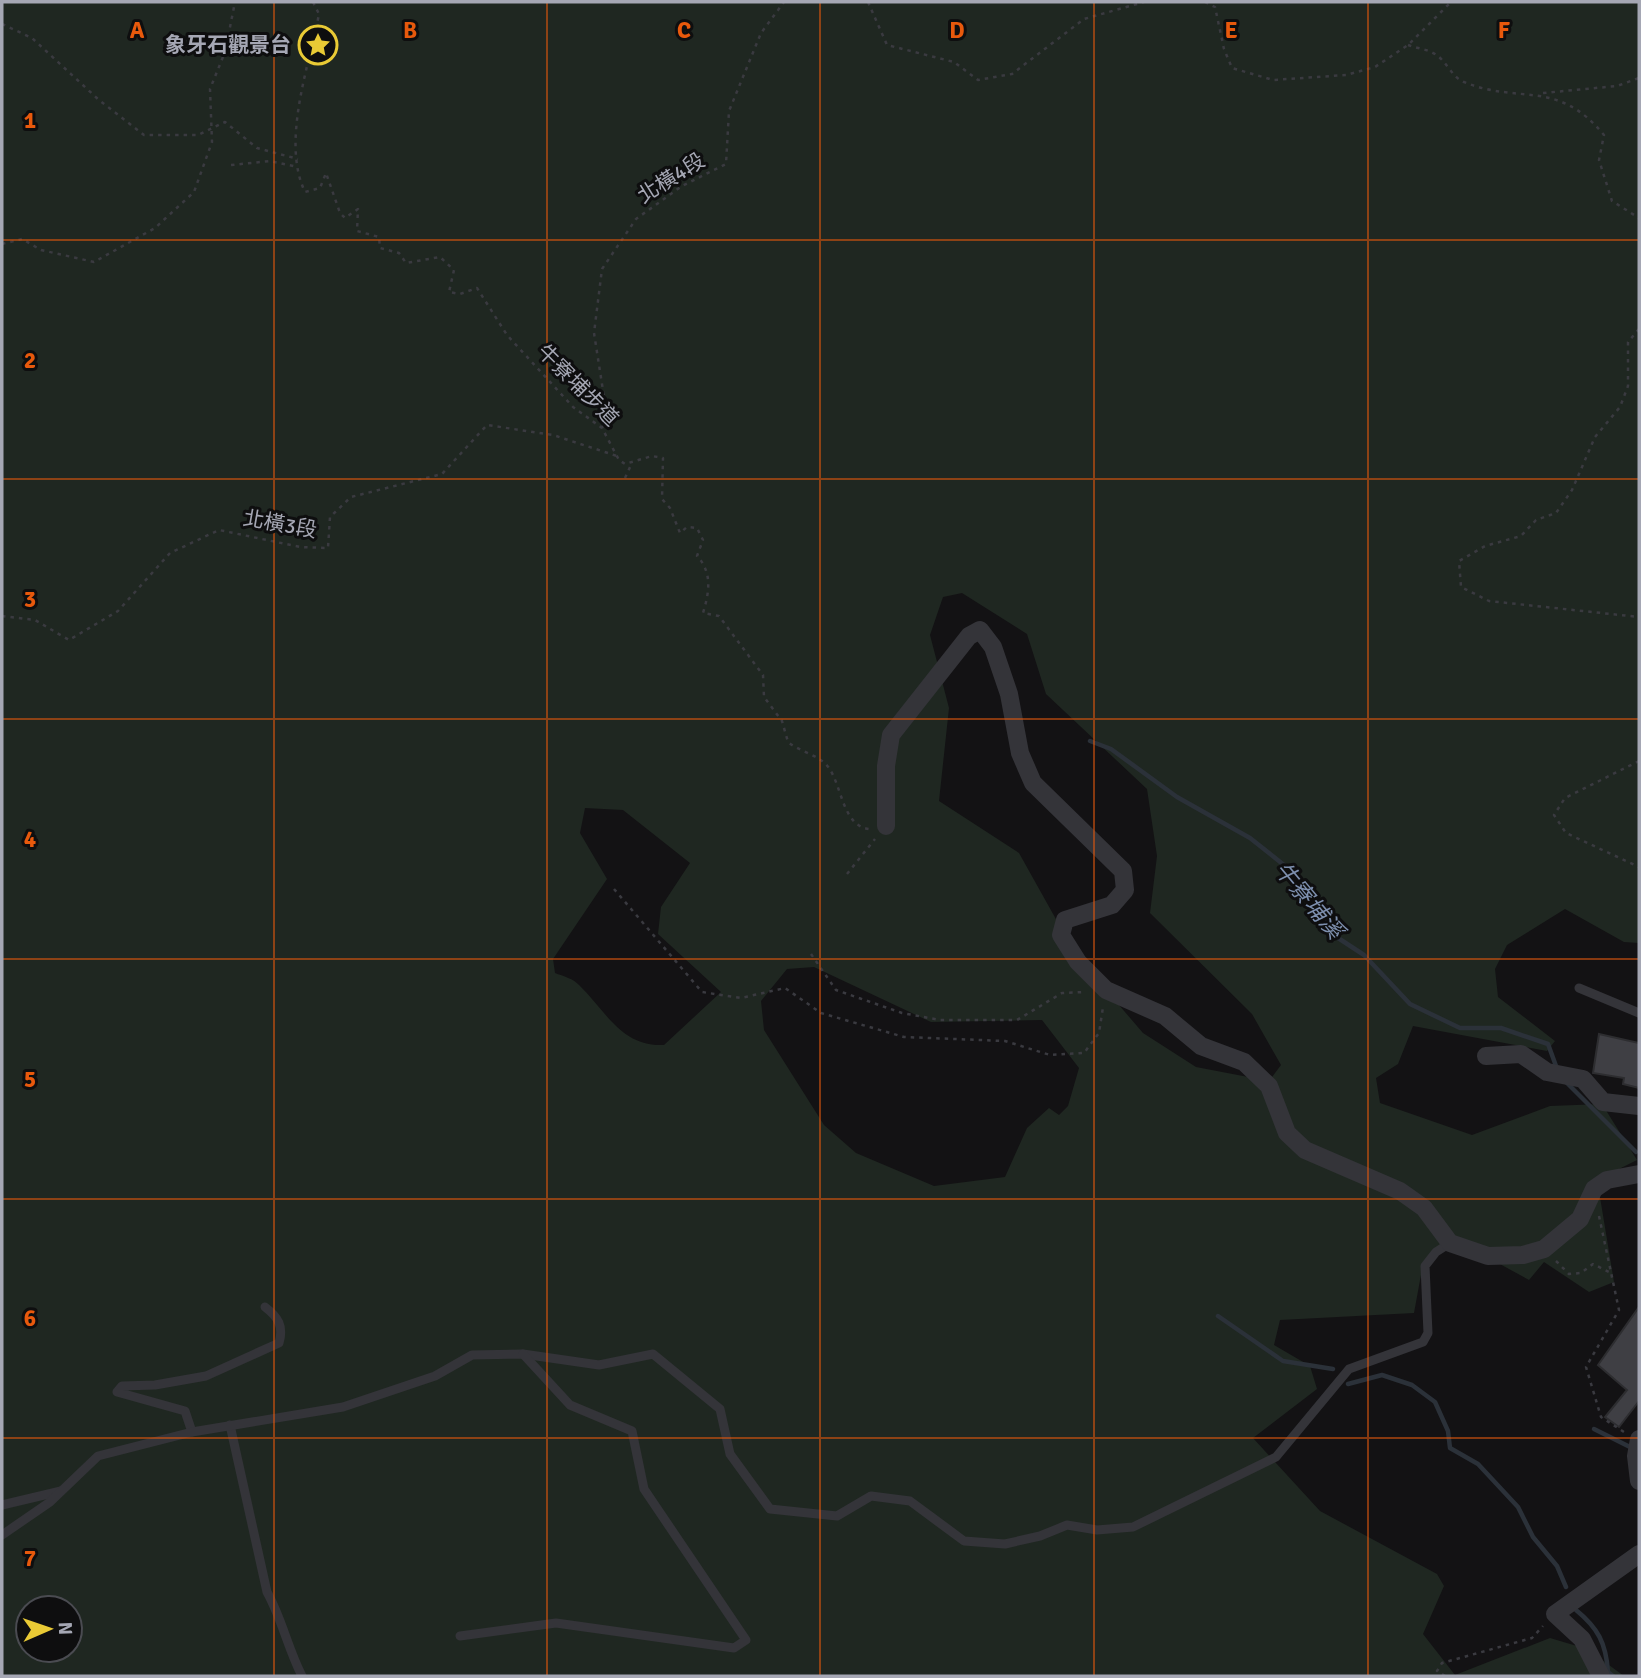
<svg xmlns="http://www.w3.org/2000/svg" width="1641" height="1678" viewBox="0 0 1641 1678" font-family="Signika,'Noto Sans TC',sans-serif">
  <style>
    .green { fill: #1f2721; fill-rule: evenodd }
    .lines { fill: none; stroke-linecap: round; stroke-linejoin: round }
    .stream { stroke: #2b3139; stroke-width: 4.5 }
    .building { fill: #3f3f44; stroke: #2d2d30; stroke-width: 2 }
    .path { stroke: #3a3a40; stroke-width: 2.5; stroke-dasharray: 3.5 5; stroke-linecap: butt }
    .lane { stroke: #343439; stroke-width: 9 }
    .street { stroke: #343439; stroke-width: 18 }
    .grid { fill: none; stroke: #e8590c; stroke-width: 2; stroke-opacity: 0.55 }
    .labels { text-anchor: middle; stroke-width: 6; stroke-linejoin: round; paint-order: stroke }
    .poi-label { font-size: 21px; font-weight: bold; fill: #a5a7b4; stroke: #0e0e0f; text-anchor: end }
    .street-label { font-size: 21px; fill: #a5a7b4; stroke: #0e0e0f }
    .water-label { font-size: 23px; font-style: italic; fill: #7d8fae; stroke: #0e0e0f }
    .grid-label { font-size: 23px; text-anchor: middle; font-weight: bold; fill: #e8590c; stroke: #0e0e0f; stroke-width: 6; stroke-linejoin: round; paint-order: stroke }
  </style>
  <rect width="100%" height="100%" fill="#131214"/>
  <path class="green" d="M2 2H1639V943L1624 942 1565 909 1507 945 1495 969 1498 997 1555 1041 1547 1051 1413 1026 1398 1064 1376 1078 1380 1103 1472 1135 1550 1106 1602 1104 1637 1160 1601 1178 1599 1191 1614 1282 1589 1292 1544 1262 1529 1280 1449 1236 1423 1264 1414 1313 1280 1320 1274 1345 1310 1366 1317 1389 1253 1438 1320 1511 1437 1574 1444 1586 1423 1634 1455 1675 1550 1638 1587 1649 1624 1676H2ZM962 593 1027 634 1046 694 1147 789 1157 856 1150 913 1252 1014 1281 1065 1269 1081 1196 1067 1143 1033 1076 955 1019 853 939 801 949 708 930 635 943 597ZM585 808 623 810 690 863 661 907 658 934 721 992 664 1045C621 1047 606 1011 579 985 574 979 563 976 555 973L553 959 607 879 580 833ZM814 967 931 1022 1042 1020 1079 1068 1068 1106 1059 1115 1049 1108 1027 1128 1005 1177 934 1186 856 1153 824 1125 764 1030 761 1001 787 969ZM28 1608H70V1650H28Z"/>
  <g class="lines">
    <g class="stream">
      <polyline points="1090,741 1111,749 1177,797 1250,838 1289,869 1313,899 1332,934 1364,955 1410,1004 1460,1028 1501,1028 1548,1044 1556,1066"/>
      <polyline points="1567,1083 1636,1152"/>
      <polyline points="1218,1316 1283,1361 1333,1369"/>
      <polyline points="1348,1384 1382,1375 1412,1385 1435,1402 1448,1431 1450,1448 1478,1464 1518,1507 1533,1537 1557,1566 1566,1587"/>
      <polyline points="1594,1429 1634,1449"/>
      <path d="M1576 1610C1598 1628 1606 1643 1608 1672L1613 1676"/>
    </g>
  </g>
  <g class="building">
    <polygon points="1599,1034 1639,1043 1639,1088 1623,1084 1624,1078 1593,1073"/>
    <polygon points="1639,1307 1639,1401 1619,1427 1605,1417 1627,1390 1598,1365"/>
  </g>
  <g class="lines">
    <g class="path">
      <path d="M313 2 319 14C309 66 281 142 305 192L320 188 326 173 340 213 345 218 358 209 357 231 379 237 380 248 399 253 406 263 440 257 454 270 449 292 460 294 477 288 507 335 573 407 602 428 619 460 625 464 652 456 663 458 662 499 670 508 680 533 687 527 697 528 703 540 697 556C713 573 709 593 703 613L719 616 763 675 764 697 782 721 788 742C800 752 820 755 829 768 842 787 843 826 869 829"/>
      <polyline points="868,2 887,45 954,62 978,80 1012,74 1084,19 1144,2"/>
      <polyline points="1205,2 1215,7 1224,49 1232,68 1273,80 1346,75 1375,67 1408,45 1451,2"/>
      <polyline points="2,24 32,38 99,100 144,135 198,135 225,122 257,148 298,159"/>
      <path d="M1408 45C1416 48 1426 49 1433 53 1446 59 1451 77 1464 82 1520 105 1557 78 1604 135L1599 160 1612 201 1639 218"/>
      <polyline points="1543,93 1617,86 1639,78"/>
      <polyline points="231,165 270,161 298,167"/>
      <polyline points="2,244 22,239 41,250 94,262 155,228 194,192 212,142 210,89 225,52 235,2"/>
      <polyline points="1639,329 1628,342 1628,386 1620,407 1595,437 1572,490 1556,513 1536,520 1521,536 1485,546 1459,561 1461,587 1489,601 1639,617"/>
      <polyline points="602,428 607,416 594,333 602,269 636,219 682,186 726,164 729,111 761,33 784,2"/>
      <polyline points="625,478 631,465"/>
      <polyline points="2,616 35,620 69,640 118,611 170,553 219,530 300,547 328,548 330,517 351,497 442,474 487,425 553,435 617,456"/>
      <polyline points="1639,761 1565,798 1554,815 1566,833 1639,867"/>
      <polyline points="847,874 875,839"/>
      <polyline points="614,889 702,992 741,998 785,988 821,1013 904,1037 1005,1041 1050,1055 1084,1053 1099,1033 1103,1007"/>
      <polyline points="811,954 836,990 902,1013 940,1020 1017,1020 1062,993 1085,992"/>
      <polyline points="1599,1216 1619,1310 1586,1367 1601,1417 1624,1432"/>
      <polyline points="1556,1261 1569,1274 1581,1273 1593,1264 1611,1273"/>
      <polyline points="1445,1676 1437,1671 1442,1663 1532,1638 1543,1626"/>
    </g>
    <g class="lane">
      <polyline points="1579,988 1639,1013"/>
      <path d="M230 1425 267 1592C282 1619 288 1649 302 1676"/>
      <path d="M192 1432 185 1411 117 1392 122 1386 155 1385 206 1376 279 1343C284 1326 278 1317 265 1307"/>
      <polyline points="2,1505 61,1491"/>
      <polyline points="2,1535 50,1502 98,1456 192,1432 343,1407 435,1376 472,1355 523,1354 599,1365 653,1354 720,1409 730,1454 770,1509 837,1516 871,1496 910,1501 964,1541 1005,1544 1040,1536 1067,1525 1097,1530 1133,1527 1276,1457 1349,1369 1423,1342 1428,1333 1425,1266 1436,1252 1450,1243"/>
      <polyline points="460,1636 556,1623 734,1648 746,1640 644,1489 632,1431 570,1405 523,1354"/>
    </g>
    <g class="street">
      <polyline points="886,826 886,766 891,735 969,636 980,630 993,647 1009,694 1020,753 1033,783 1123,871 1125,890 1112,905 1065,920 1061,935 1078,962 1106,990 1165,1016 1201,1046 1244,1062 1269,1086 1287,1133 1305,1150 1400,1191 1424,1208 1450,1243 1488,1256 1523,1255 1544,1249 1580,1219 1594,1189 1607,1180 1639,1174"/>
      <polyline points="1486,1056 1521,1054 1547,1072 1583,1079 1603,1102 1639,1106"/>
      <polyline points="1639,1439 1636,1456 1639,1481"/>
      <polyline points="1601,1676 1582,1639 1555,1614 1639,1554"/>
    </g>
  </g>
  <path class="grid" d="M274 2V1676M547 2V1676M820 2V1676M1094 2V1676M1368 2V1676M2 240H1639M2 479H1639M2 719H1639M2 959H1639M2 1199H1639M2 1438H1639"/>
  <defs>
    <symbol id="sight-ring" viewBox="-11 -11 22 22"><circle r="9.5" fill="#0e0e0f" stroke="#e9ca35" stroke-width="1.5"/><path d="M0-6L1.8-2.2L6-1.7L2.9 1.2L3.7 5.4L0 3.3L-3.7 5.4L-2.9 1.2L-6-1.7L-1.8-2.2Z" fill="#e9ca35"/></symbol>
  </defs>
  <g fill-rule="evenodd">
    <use href="#sight-ring" x="296" y="23" width="44" height="44"/>
  </g>
  <g class="labels">
    <g class="poi-label">
      <text x="291" y="52">象牙石觀景台</text>
    </g>
    <g class="street-label">
      <text transform="translate(671 178) rotate(-32)" y="7">北橫4段</text>
      <text transform="translate(578 385) rotate(45)" y="7">牛寮埔步道</text>
      <text transform="translate(280 524) rotate(10)" y="7">北橫3段</text>
    </g>
    <g class="water-label">
      <text transform="translate(1309 900) rotate(50)" y="8">牛寮埔溪</text>
    </g>
  </g>
  <g class="grid-label">
    <text x="137" y="38">A</text>
    <text x="410" y="38">B</text>
    <text x="684" y="38">C</text>
    <text x="957" y="38">D</text>
    <text x="1231" y="38">E</text>
    <text x="1504" y="38">F</text>
    <text x="30" y="128">1</text>
    <text x="30" y="368">2</text>
    <text x="30" y="607">3</text>
    <text x="30" y="847">4</text>
    <text x="30" y="1087">5</text>
    <text x="30" y="1326">6</text>
    <text x="30" y="1566">7</text>
  </g>
  <rect width="1641" height="1678" fill="none" stroke="#a5a7b4" stroke-width="7"/>
  <g transform="translate(49 1629) rotate(88)"><circle r="33" fill="#0e0e0f" stroke="#4a4b51" stroke-width="2"/>
  <path d="M0-5L12 26L0 18L-12 26Z" fill="#e9ca35"/>
  <text y="-10" font-size="19" font-weight="bold" text-anchor="middle" fill="#a5a7b4">N</text>
  </g>
</svg>
